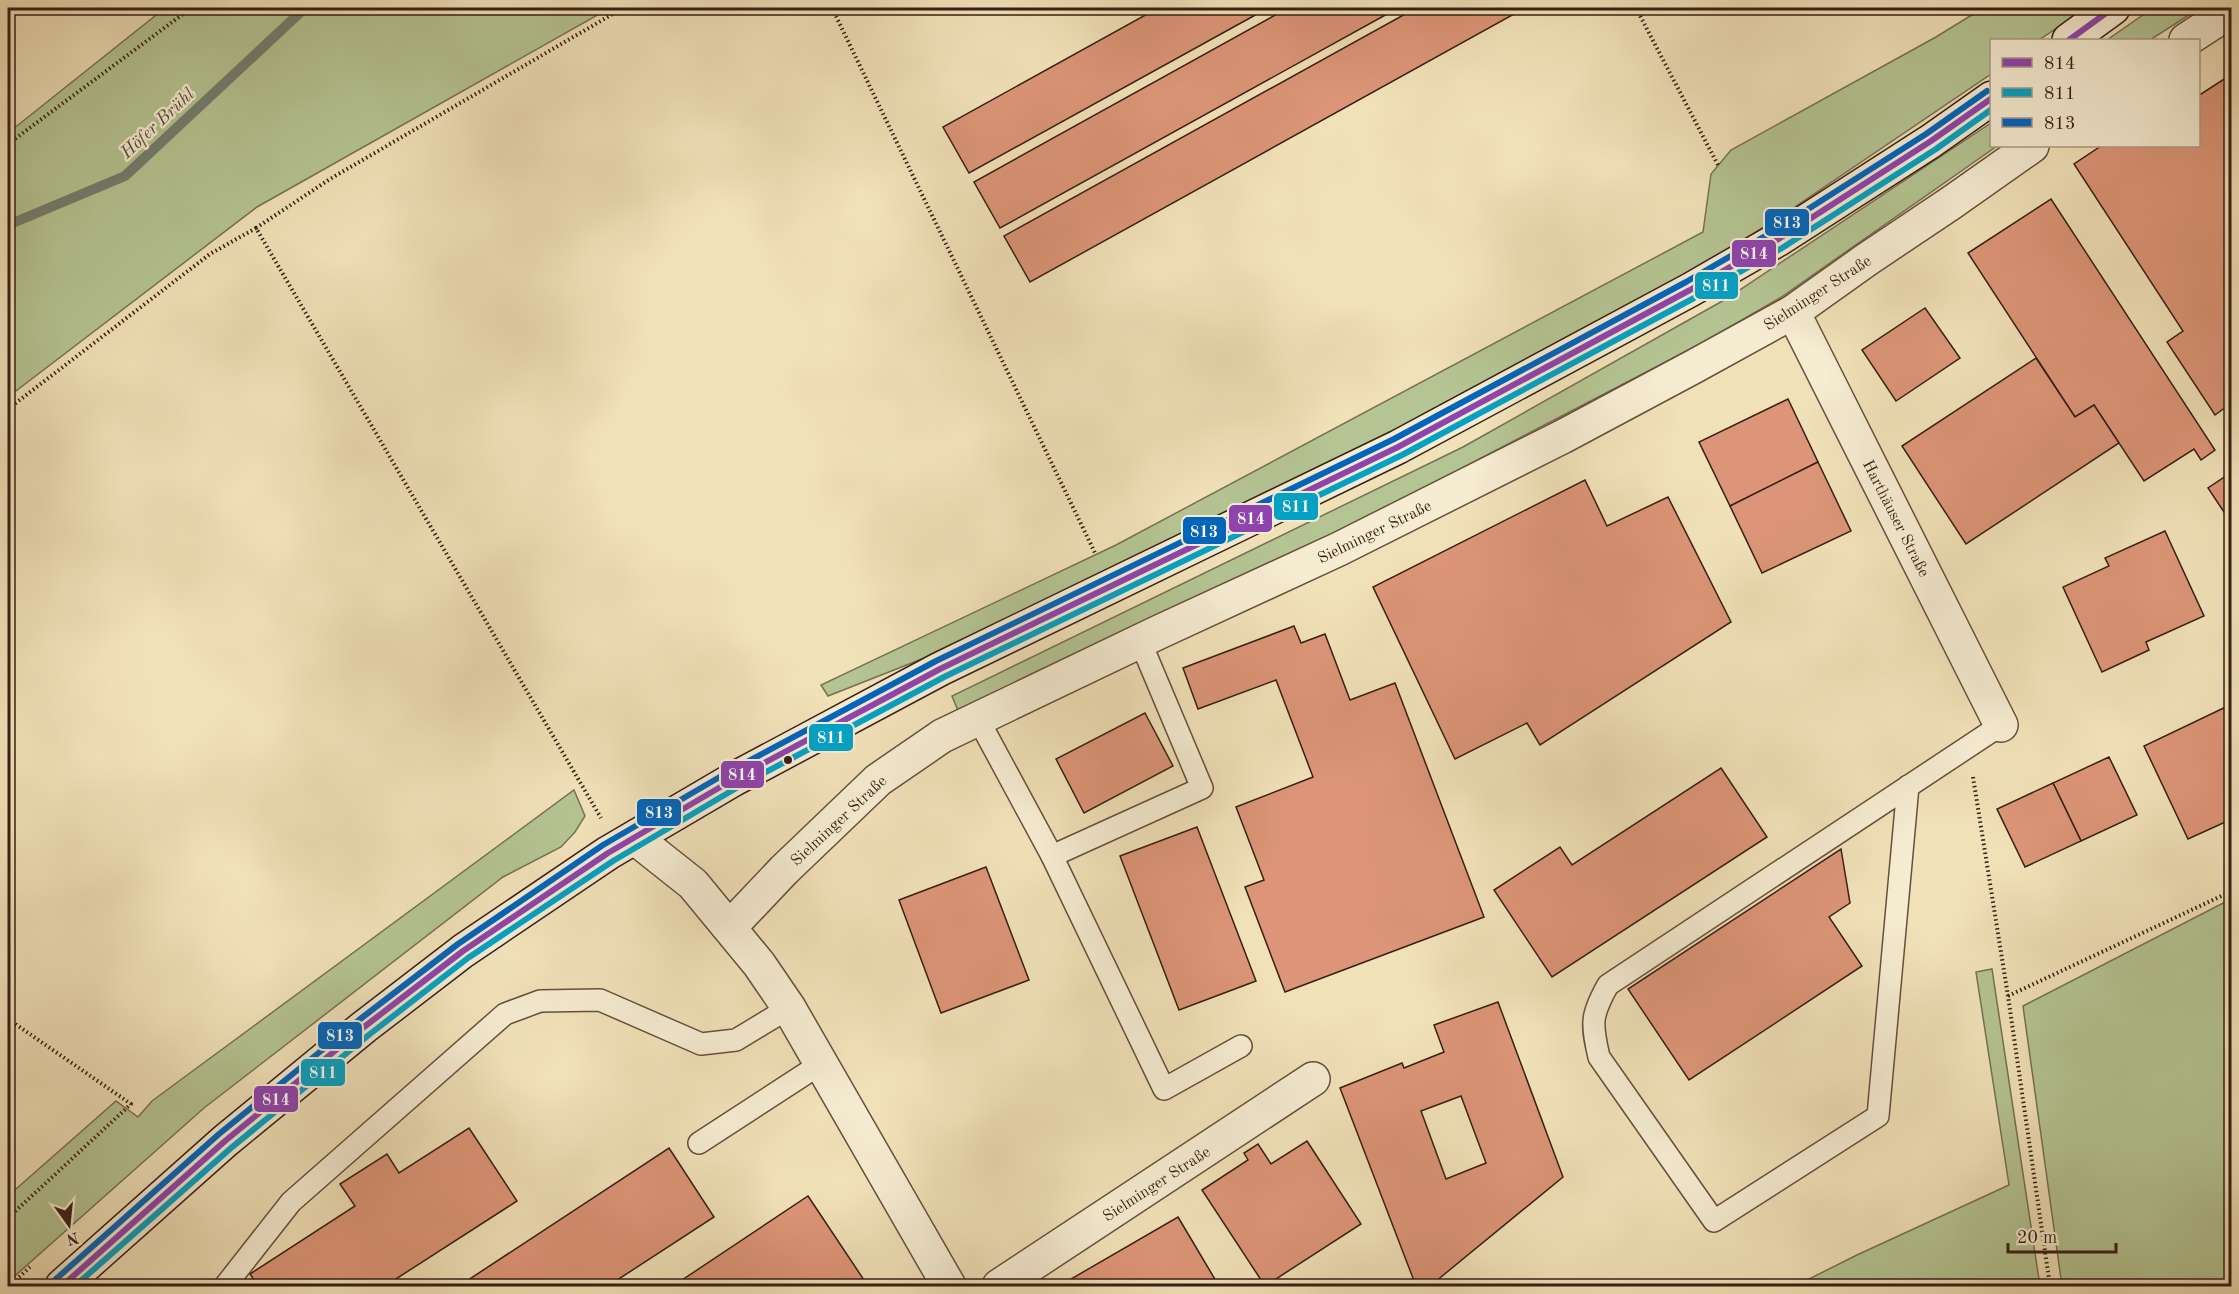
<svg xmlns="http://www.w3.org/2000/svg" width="2239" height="1294" viewBox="0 0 2239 1294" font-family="'Old Standard TT',serif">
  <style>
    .green { fill: #b5c493; stroke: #767154; stroke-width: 1.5 }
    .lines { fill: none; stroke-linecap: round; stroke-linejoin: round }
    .stream { stroke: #737e71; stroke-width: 10 }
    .building { fill: #dc9578; stroke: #371e14; stroke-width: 1.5; fill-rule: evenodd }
    .lane-casing { stroke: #664f3d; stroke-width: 24 }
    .street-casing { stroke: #664f3d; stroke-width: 36 }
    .secondary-casing { stroke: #371e14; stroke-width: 36 }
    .path { stroke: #371e14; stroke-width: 4; stroke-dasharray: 1.5 3; stroke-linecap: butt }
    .lane { stroke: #f6ecd2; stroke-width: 21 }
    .street { stroke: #f6ecd2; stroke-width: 33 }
    .secondary { stroke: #f6ecd2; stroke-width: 33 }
    .bus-1-casing { stroke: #f6ecd2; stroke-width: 10 }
    .bus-2-casing { stroke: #f6ecd2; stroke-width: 10 }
    .bus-3-casing { stroke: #f6ecd2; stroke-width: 10 }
    .bus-1 { stroke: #8e44ad; stroke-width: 6 }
    .bus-2 { stroke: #03a2c5; stroke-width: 6 }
    .bus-3 { stroke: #0065bd; stroke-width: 6 }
    .bus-dot { fill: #371e14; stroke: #f6ecd2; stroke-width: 2 }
    .labels { text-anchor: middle; stroke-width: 5; stroke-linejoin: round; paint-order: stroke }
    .street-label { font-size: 16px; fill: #371e14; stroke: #f6ecd2 }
    .water-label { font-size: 18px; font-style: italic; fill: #554e42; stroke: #f6ecd2 }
    .line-badge { stroke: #f6ecd2; stroke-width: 2 }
    .badge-label { font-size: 16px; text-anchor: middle; font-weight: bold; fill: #fff }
  </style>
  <rect width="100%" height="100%" fill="#f1e1b9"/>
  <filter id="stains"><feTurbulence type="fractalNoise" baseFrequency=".00333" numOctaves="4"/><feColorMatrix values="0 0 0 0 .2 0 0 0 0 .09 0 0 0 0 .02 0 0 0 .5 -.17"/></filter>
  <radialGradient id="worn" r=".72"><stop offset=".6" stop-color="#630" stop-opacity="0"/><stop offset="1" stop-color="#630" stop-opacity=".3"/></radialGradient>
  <g class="green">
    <polygon points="165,8 610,8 257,207 8,397 8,133"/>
    <polygon points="1983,8 2086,8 2039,40 1992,40 1991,74 1777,219 1633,307 1405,428 975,638 828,696 821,685 1116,545 1703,232 1711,174 1731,150 1936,37"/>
    <polygon points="2153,8 2200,8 2150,40 2107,40"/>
    <polygon points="1991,123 1992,146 1997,146 1780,298 1702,343 1289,558 959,713 952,696 1463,447 1726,299"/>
    <polygon points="574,790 585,816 575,832 561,847 503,877 204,1108 8,1282 8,1196 116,1101 138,1117 152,1101"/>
    <polygon points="2231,899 2231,1286 2062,1286 2023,1006"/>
    <polygon points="1992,969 2040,1286 1795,1286 1857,1255 2009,1185 1976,972"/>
  </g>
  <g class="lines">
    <polyline class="stream" points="8,225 125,176 305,8"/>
  </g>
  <g class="building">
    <polygon points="1158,8 1268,8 969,173 943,127"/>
    <polygon points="1288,8 1398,8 1000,228 974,182"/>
    <polygon points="1416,8 1525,8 1030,282 1004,236"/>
    <polygon points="2232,74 2232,407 2230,404 2215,415 2167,342 2183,331 2074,164 2101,146 2198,146 2198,96"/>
    <polygon points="2051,199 2215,450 2201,460 2194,449 2144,481 2094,405 2075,417 1968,253"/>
    <polygon points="1925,308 1960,358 1896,401 1862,350"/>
    <polygon points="2036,358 2075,417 2094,405 2119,443 1966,544 1902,446"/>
    <polygon points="1788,399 1818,462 1730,506 1699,442"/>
    <polygon points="1818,462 1851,531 1762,573 1730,506"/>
    <polygon points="2232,472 2232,524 2208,488"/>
    <polygon points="1585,480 1607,526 1668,497 1731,622 1540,745 1527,723 1455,759 1373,587"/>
    <polygon points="2165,531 2204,616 2146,642 2149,650 2102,672 2063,587 2109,566 2105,558"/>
    <polygon points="1294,626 1301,643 1325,634 1350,700 1395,683 1484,917 1285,992 1245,887 1264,880 1236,807 1313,777 1276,680 1198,709 1183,668"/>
    <polygon points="2232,704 2232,819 2188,839 2144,746"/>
    <polygon points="1145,713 1173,766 1084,813 1056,759"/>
    <polygon points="2109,757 2137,815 2081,841 2053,783"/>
    <polygon points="1721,768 1767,837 1552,977 1494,890 1560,847 1572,865"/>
    <polygon points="2053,783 2081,841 2025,867 1997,809"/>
    <polygon points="1197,827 1256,981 1179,1010 1120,856"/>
    <polygon points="1841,849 1850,903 1829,917 1862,966 1689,1080 1628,989"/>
    <polygon points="986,867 1029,980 941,1013 899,900"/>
    <path d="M1498 1002 1563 1177 1430 1286H1416L1340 1088 1402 1063 1404 1068 1444 1052 1434 1025ZM1461 1096 1486 1163 1446 1179 1421 1111Z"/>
    <polygon points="469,1128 517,1201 385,1286 258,1286 250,1274 355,1206 340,1184 387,1154 399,1173"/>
    <polygon points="1307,1141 1361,1224 1265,1286 1202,1190 1248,1160 1244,1153 1258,1144 1271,1164"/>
    <polygon points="669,1148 714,1217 608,1286 459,1286"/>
    <polygon points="808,1196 868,1286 673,1286"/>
    <polygon points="1178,1217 1219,1286 1059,1286"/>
  </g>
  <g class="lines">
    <defs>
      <g id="lane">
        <polyline points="978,719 1052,856 1202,788 1140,641"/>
        <path d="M1908 786 1878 1116 1714 1221 1599 1057C1591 1023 1591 1015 1608 985L2001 725"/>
        <polyline points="1052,856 1164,1089 1241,1046"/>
        <polyline points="699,1143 822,1063"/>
        <polyline points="225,1286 291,1202 505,1014 540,1001 600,1000 701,1044 736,1040 789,1008"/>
      </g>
      <g id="street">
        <polyline points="2186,40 2232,10"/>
        <polyline points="1793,312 2001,725"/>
        <polyline points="635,838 693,884 759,964 789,1008 949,1286"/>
        <polyline points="730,927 784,870 878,780 942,736 1157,633 1339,549 1562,437 1693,367 1793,312 1866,260 1951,203 2032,146"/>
        <polyline points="999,1286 1313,1079"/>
      </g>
      <g id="secondary">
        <polyline points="2069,40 2113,8"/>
        <polyline points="62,1286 225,1141 364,1027 463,951 608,853 734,779 940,669 1398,447 1690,290 1777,240 1931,141 1992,98"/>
      </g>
    </defs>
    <use href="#lane" class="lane-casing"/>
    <use href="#street" class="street-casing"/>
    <use href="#secondary" class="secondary-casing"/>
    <g class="path">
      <polyline points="832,8 1096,555"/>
      <polyline points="1636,8 1719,167"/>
      <polyline points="8,144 191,8"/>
      <polyline points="256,228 330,179 623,8"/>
      <polyline points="8,409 210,254 256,228 601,818"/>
      <polyline points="1973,777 2008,996 2050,1286"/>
      <polyline points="2008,996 2232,891"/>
      <polyline points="8,1019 131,1104 8,1218"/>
      <polyline points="9,1286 30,1267"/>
    </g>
    <use href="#lane" class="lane"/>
    <use href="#street" class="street"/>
    <use href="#secondary" class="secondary"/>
    <defs>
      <g id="bus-1">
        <polyline points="2069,40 2113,8"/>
        <polyline points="62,1286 225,1141 364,1027 463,951 608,853 734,779 940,669 1398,447 1690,290 1777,240 1931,141 1992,98"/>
      </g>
      <polyline id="bus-2" points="75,1286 231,1148 370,1034 468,958 613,861 738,787 944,677 1402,455 1694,298 1782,248 1936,149 1992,109"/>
      <polyline id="bus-3" points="56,1279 219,1134 359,1020 458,944 603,845 730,771 936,661 1394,439 1686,282 1772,232 1926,134 1987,91"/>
    </defs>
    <use href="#bus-1" class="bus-1-casing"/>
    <use href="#bus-2" class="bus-2-casing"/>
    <use href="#bus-3" class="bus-3-casing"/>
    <use href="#bus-1" class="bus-1"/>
    <use href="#bus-2" class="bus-2"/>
    <use href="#bus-3" class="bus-3"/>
  </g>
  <circle class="bus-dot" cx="788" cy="760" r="5"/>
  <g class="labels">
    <g class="street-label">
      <text transform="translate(1817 292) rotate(-33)" y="6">Sielminger Straße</text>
      <text transform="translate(1897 518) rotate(63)" y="6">Harthäuser Straße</text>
      <text transform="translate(1374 531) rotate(-26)" y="6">Sielminger Straße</text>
      <text transform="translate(838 820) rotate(-43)" y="6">Sielminger Straße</text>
      <text transform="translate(1156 1183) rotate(-33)" y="6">Sielminger Straße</text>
    </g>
    <g class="water-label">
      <text transform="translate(157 123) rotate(-43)" y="6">Höfer Brühl</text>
    </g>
  </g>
  <g class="line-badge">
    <rect x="1764" y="208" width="46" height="29" rx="6" fill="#0065bd"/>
    <rect x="1731" y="239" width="46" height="29" rx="6" fill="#8e44ad"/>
    <rect x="1694" y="271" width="45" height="29" rx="6" fill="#03a2c5"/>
    <rect x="1273" y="492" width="46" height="29" rx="6" fill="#03a2c5"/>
    <rect x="1228" y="504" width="45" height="29" rx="6" fill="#8e44ad"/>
    <rect x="1182" y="516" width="45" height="29" rx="6" fill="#0065bd"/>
    <rect x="808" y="723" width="46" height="29" rx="6" fill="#03a2c5"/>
    <rect x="720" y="760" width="45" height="29" rx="6" fill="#8e44ad"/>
    <rect x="636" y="798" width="46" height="29" rx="6" fill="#0065bd"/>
    <rect x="317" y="1021" width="46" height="29" rx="6" fill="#0065bd"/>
    <rect x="300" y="1058" width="46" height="29" rx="6" fill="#03a2c5"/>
    <rect x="253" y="1085" width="46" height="28" rx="6" fill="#8e44ad"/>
  </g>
  <g class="badge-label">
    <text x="1787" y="228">813</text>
    <text x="1754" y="259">814</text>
    <text x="1716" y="291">811</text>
    <text x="1296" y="512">811</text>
    <text x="1251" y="524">814</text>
    <text x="1204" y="537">813</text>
    <text x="831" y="743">811</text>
    <text x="742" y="780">814</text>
    <text x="659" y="818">813</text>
    <text x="340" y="1041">813</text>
    <text x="323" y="1078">811</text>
    <text x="276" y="1105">814</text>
  </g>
  <rect width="2239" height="1294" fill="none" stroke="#f1e1b9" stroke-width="30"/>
  <rect x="9" y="9" width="2221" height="1276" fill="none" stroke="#371e14" stroke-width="3"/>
  <rect x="15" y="15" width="2209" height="1264" fill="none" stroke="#371e14" stroke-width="1.5"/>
  <rect x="1990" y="39" width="210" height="108" fill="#f6ecd2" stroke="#aa9a86" stroke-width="1.5"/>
  <rect x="2002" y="58" width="30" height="9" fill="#8e44ad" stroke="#aa9a86" stroke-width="1.5"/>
  <text x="2044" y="69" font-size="18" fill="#371e14">814</text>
  <rect x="2002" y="88" width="30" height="9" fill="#03a2c5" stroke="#aa9a86" stroke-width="1.5"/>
  <text x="2044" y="99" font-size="18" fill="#371e14">811</text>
  <rect x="2002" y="118" width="30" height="9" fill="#0065bd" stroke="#aa9a86" stroke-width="1.5"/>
  <text x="2044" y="129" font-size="18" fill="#371e14">813</text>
  <g transform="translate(69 1225) rotate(165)" stroke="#f6ecd2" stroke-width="4.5" paint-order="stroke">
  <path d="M0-4.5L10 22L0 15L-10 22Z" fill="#371e14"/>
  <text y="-9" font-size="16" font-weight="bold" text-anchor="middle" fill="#371e14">N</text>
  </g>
  <path d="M2008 1243v9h108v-9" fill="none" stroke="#371e14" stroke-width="3"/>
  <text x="2017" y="1243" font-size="18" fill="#371e14" stroke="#f6ecd2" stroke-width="4.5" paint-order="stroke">20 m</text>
  <rect width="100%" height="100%" filter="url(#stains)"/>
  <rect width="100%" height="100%" fill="url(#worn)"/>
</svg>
